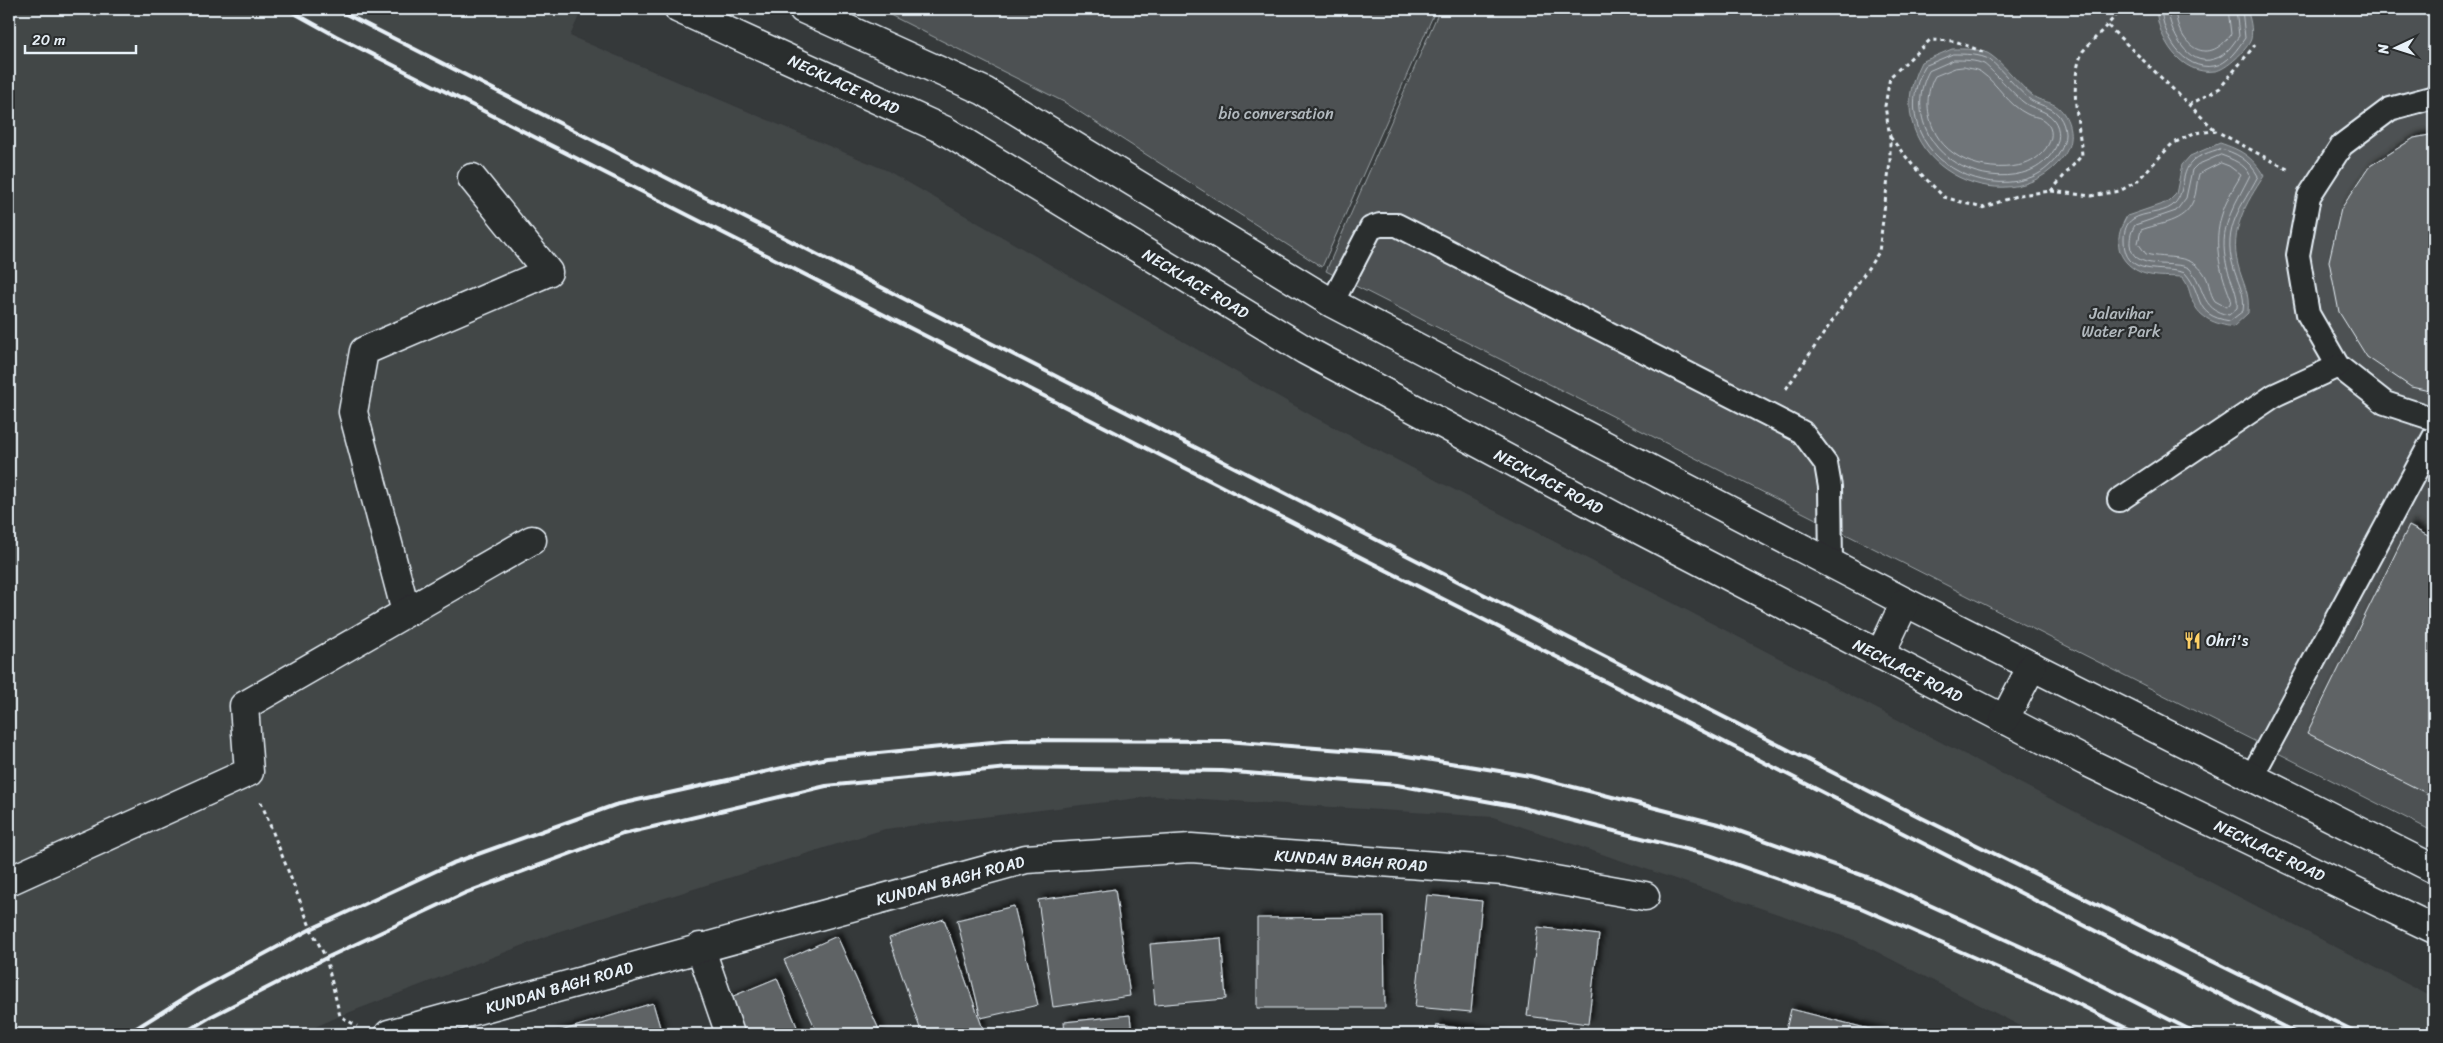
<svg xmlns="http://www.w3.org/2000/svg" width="2443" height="1043" viewBox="0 0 2443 1043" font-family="Sriracha,sans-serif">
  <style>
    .built { fill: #424647 }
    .green { fill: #4d5152; stroke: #9aa1a5 }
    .water { fill: #707579; stroke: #a0a7ac }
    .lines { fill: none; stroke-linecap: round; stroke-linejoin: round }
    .shore { stroke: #b8bfc5; stroke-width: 1 }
    .building { fill: #5f6365; stroke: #e8f1f8; filter: url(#shadow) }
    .lane-casing { stroke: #e8f1f8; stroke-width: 26 }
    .street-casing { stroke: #e8f1f8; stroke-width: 31 }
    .secondary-casing { stroke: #e8f1f8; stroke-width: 31 }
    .path { stroke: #e8f1f8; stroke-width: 3; stroke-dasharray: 4 4; stroke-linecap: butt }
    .lane { stroke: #2a2d2e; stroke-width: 22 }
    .street { stroke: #2a2d2e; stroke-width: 28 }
    .secondary { stroke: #2a2d2e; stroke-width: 28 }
    .rail { stroke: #e8f1f8; stroke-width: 4 }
    .labels { text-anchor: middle; stroke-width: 4.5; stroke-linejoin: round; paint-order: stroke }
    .street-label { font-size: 16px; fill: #e8f1f8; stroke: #2a2d2e }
    .park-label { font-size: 16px; fill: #b2b9be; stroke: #2a2d2e }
    .poi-label { font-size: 16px; fill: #e8f1f8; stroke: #2a2d2e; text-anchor: start }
  </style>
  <defs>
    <filter id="shadow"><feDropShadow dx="4.5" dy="-4.5" stdDeviation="2.5" flood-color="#0009"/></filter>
  </defs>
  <rect width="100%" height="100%" fill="#35393a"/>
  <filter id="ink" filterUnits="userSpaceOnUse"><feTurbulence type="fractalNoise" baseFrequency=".02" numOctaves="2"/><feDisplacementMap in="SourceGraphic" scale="10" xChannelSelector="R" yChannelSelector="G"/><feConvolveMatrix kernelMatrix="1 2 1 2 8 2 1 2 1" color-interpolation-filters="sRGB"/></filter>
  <g filter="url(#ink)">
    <polygon class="built" points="9,9 582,9 570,36 888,171 1314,417 2434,998 2434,1034 2036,1034 1854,940 1493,817 1155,796 885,829 560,931 340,1016 299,1034 9,1034"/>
    <g class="green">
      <polygon points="878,9 1436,9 1322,267 1064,102"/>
      <polygon points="1440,9 2434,9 2434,832 1326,271"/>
    </g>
    <g class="water">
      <path d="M2156 9H2246C2250 15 2253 31 2251 39 2248 49 2226 70 2215 71 2180 76 2158 38 2156 9Z"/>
      <path d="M1952 49C1963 49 1983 48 1992 56 2007 67 2018 84 2033 96 2042 103 2055 100 2064 114 2073 128 2072 145 2063 157 2008 230 1870 160 1921 62Z"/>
      <path d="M2220 143C2241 150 2252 156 2264 176 2246 203 2229 231 2238 265 2243 285 2250 291 2248 313L2233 327C2216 324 2200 319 2193 302 2189 292 2189 285 2182 277 2168 276 2149 278 2136 270 2114 257 2115 236 2127 216L2168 202 2176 194 2182 165 2190 156Z"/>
    </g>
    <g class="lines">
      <g class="shore">
        <path d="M2161 9C2163 35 2182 71 2214 66 2228 64 2238 48 2245 38L2242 9"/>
        <path d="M2168 9C2169 30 2187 68 2214 59 2226 56 2232 45 2239 36L2236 9"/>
        <path d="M2175 9C2177 43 2206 70 2231 34L2228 9"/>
        <path d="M1953 54C1963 54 1981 54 1990 60 2002 70 2015 87 2028 98 2037 106 2051 105 2059 116 2076 139 2054 168 2032 177 1992 193 1937 172 1920 132 1911 110 1913 87 1925 66Z"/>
        <path d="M1954 60C1964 60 1975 60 1984 64 1989 67 2015 95 2022 101 2032 110 2046 109 2054 120 2068 140 2048 164 2029 171 1991 185 1941 167 1926 129 1918 110 1919 89 1929 71Z"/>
        <path d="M1964 67C1969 69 1978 69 1982 73 1998 84 2008 105 2027 114 2032 117 2037 116 2042 119 2064 133 2042 159 2025 164 1991 174 1947 162 1933 128 1926 111 1926 92 1935 76L1955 68Z"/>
        <path d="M2219 149C2235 151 2250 161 2258 176 2242 207 2222 227 2233 266 2237 282 2246 294 2243 311L2230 321C2191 315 2205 295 2185 273 2163 265 2123 279 2124 239 2124 232 2126 223 2133 219 2144 212 2161 214 2172 206 2187 194 2179 174 2192 162 2198 155 2211 152 2219 149Z"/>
        <path d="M2221 155C2232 159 2245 164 2250 175 2234 208 2217 227 2227 267 2230 281 2239 293 2237 308L2229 315C2199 310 2206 286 2189 268 2174 260 2132 272 2130 244 2130 236 2131 232 2135 225L2176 211 2186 198 2192 170 2197 165Z"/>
        <path d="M2221 163 2229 166 2241 175C2237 183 2231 191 2228 199 2211 234 2217 264 2231 299L2230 304 2226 307 2215 301C2209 293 2210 283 2205 275 2191 252 2168 260 2146 254L2138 243 2141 230C2159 223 2184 223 2193 201 2197 193 2196 183 2199 174Z"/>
      </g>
    </g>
    <g class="building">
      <polygon points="2434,134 2434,392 2411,387 2367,357 2339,312 2329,261 2341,209 2370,166 2414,138"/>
      <polygon points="2409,526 2434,539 2434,797 2307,733"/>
      <polygon points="1115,889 1130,996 1053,1007 1038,900"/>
      <polygon points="1427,895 1482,901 1471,1012 1415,1007"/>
      <polygon points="1014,906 1038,1005 981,1018 957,920"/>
      <polygon points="1384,917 1385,1008 1257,1008 1257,918"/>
      <polygon points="944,919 983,1029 969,1034 922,1034 889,938"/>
      <polygon points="1538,927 1599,935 1588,1024 1527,1016"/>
      <polygon points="837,936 881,1034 818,1034 784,960"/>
      <polygon points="1221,938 1226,999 1155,1005 1150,944"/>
      <polygon points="777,978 800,1034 740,1034 726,999"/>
      <polygon points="653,1003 662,1034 551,1034"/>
      <polygon points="1791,1009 1889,1034 1785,1034"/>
      <polygon points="1130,1015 1132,1034 1065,1034 1064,1022"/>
      <polygon points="1437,1025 1503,1034 1435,1034"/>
    </g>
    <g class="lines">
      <defs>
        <g id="lane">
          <polyline points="2434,97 2390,109 2342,145 2309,196 2298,255 2308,314 2338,366 2385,403 2434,419"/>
          <polyline points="1332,303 1371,228 1380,225 1397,225 1769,415 1802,432 1826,464 1830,487 1831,564"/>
          <polyline points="2119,500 2275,395 2338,366"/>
          <polyline points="2251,778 2434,437"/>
        </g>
        <g id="street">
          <polyline points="406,612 353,412 364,351 548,272 472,178"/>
          <polyline points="9,881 249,772 244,706 532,540"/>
          <polyline points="700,947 730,1034"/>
          <polyline points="389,1034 1026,859 1191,848 1504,871 1645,896"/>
        </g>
        <g id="secondary">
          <polyline points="679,9 944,130 1305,350 1642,531 2085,761 2434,929"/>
          <polyline points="803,9 984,91 1332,303 1905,602 2434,869"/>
          <polyline points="1880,655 1905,602"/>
          <polyline points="2004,720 2032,666"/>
        </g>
      </defs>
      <use href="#lane" class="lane-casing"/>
      <use href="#street" class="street-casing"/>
      <use href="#secondary" class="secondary-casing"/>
      <g class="path">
        <polyline points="2108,26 2215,130"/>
        <polyline points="2189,105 2220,88 2255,45"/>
        <polyline points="1890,137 1915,168 1944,197 1982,208 2019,195 2051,191 2091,196 2120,191 2137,181 2172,144 2194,133 2216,131 2289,170"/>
        <path d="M2051 191 2082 155C2079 122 2068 82 2083 51L2122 9"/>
        <polyline points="1786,389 1879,252 1890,162 1890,137 1885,106 1890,77 1930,40 1955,41 1983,52"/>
        <polyline points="261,802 311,929 326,958 340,1016 357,1026"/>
      </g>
      <use href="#lane" class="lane"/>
      <use href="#street" class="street"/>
      <use href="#secondary" class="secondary"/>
      <g class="rail">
        <polyline points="287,9 336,36 2298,1034"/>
        <polyline points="336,9 1920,817 2360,1034"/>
        <polyline points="127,1034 199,989 311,929 453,863 615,805 827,758 1013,740 1226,741 1395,754 1530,776 1722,825 1870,878 2066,967 2198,1034"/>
        <polyline points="182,1034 212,1016 326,958 465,893 623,834 826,786 1008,768 1222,771 1397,785 1519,807 1709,855 1861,908 2062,996 2138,1034"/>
      </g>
    </g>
  </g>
  <defs>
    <symbol id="restaurant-bare" viewBox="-9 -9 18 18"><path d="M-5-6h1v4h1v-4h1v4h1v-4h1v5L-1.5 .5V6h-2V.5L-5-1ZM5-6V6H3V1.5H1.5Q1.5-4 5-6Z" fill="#ffd166" stroke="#2a2d2e" stroke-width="2.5" paint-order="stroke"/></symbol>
  </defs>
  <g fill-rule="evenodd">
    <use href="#restaurant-bare" x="2180" y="628" width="25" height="25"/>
  </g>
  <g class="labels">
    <g class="street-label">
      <text transform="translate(844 84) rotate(25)" y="6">NECKLACE ROAD</text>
      <text transform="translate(1196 283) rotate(31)" y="6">NECKLACE ROAD</text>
      <text transform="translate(1549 481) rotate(28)" y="6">NECKLACE ROAD</text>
      <text transform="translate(1908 670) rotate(27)" y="6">NECKLACE ROAD</text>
      <text transform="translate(2270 850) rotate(26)" y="6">NECKLACE ROAD</text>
      <text transform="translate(1351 860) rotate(4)" y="6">KUNDAN BAGH ROAD</text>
      <text transform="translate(950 880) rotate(-15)" y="6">KUNDAN BAGH ROAD</text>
      <text transform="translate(559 987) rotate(-16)" y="6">KUNDAN BAGH ROAD</text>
    </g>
    <g class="park-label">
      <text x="1276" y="119">bio conversation</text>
      <text x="2121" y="319">Jalavihar<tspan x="2121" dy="18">Water Park</tspan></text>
    </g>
    <g class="poi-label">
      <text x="2206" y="646">Ohri's</text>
    </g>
  </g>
  <rect width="2443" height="1043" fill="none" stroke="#2a2d2e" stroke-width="30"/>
  <rect x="15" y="15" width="2413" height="1013" fill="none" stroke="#e8f1f8" stroke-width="2" filter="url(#ink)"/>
  <g transform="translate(2396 48) rotate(266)" stroke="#2a2d2e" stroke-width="4" paint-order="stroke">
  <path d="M0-4L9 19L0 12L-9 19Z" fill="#e8f1f8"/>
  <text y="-8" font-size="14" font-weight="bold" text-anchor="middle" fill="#e8f1f8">N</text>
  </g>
  <path d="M25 45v8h111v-8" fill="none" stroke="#e8f1f8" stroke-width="2.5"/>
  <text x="32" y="45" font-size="15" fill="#e8f1f8" stroke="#2a2d2e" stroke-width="4" paint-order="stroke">20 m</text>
</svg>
